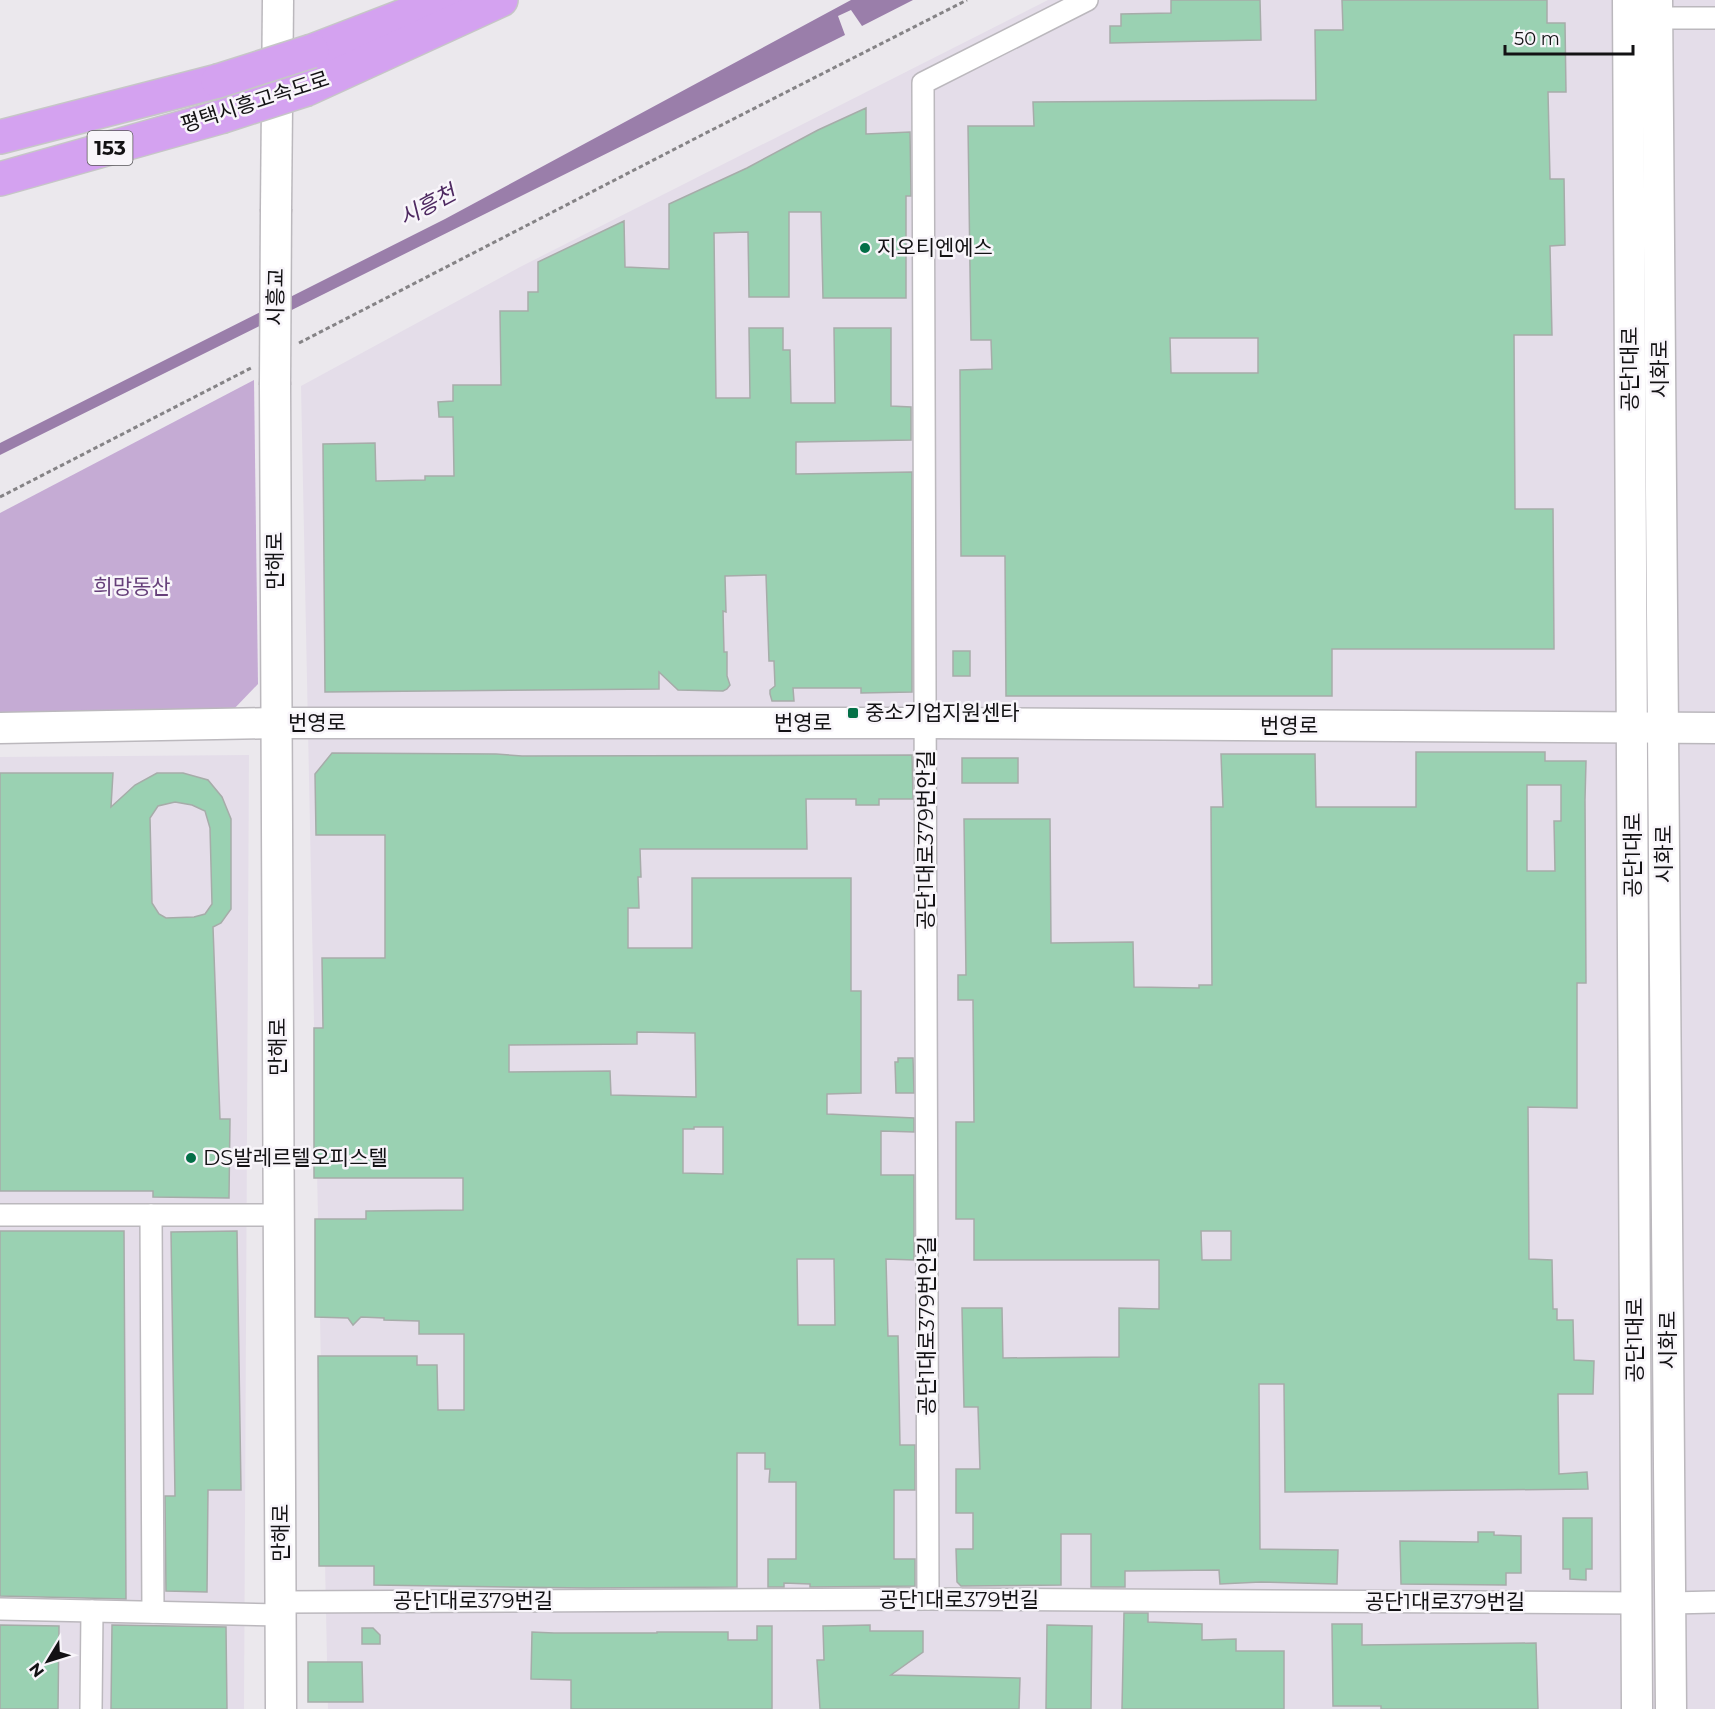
<svg xmlns="http://www.w3.org/2000/svg" width="1715" height="1709" viewBox="0 0 1715 1709" font-family="Montserrat,'Noto Sans KR',sans-serif">
  <style>
    .built { fill: #e4dde9 }
    .green { fill: #c5abd4 }
    .water { fill: #9a7eaa }
    .building { fill: #9ad1b2; stroke: #a6aca9; stroke-width: 1.5; fill-rule: evenodd }
    .lines { fill: none; stroke-linecap: round; stroke-linejoin: round }
    .street-casing { stroke: #bbb8bd; stroke-width: 24 }
    .secondary-casing { stroke: #bbb8bd; stroke-width: 33 }
    .highway-casing { stroke: #c6c6c7; stroke-width: 36 }
    .path { stroke: #858386; stroke-width: 3; stroke-dasharray: 4.5 3; stroke-linecap: butt }
    .street { stroke: #fff; stroke-width: 21 }
    .secondary { stroke: #fff; stroke-width: 30 }
    .highway { stroke: #d4a2f0; stroke-width: 33 }
    .secondary-bridge-casing { stroke: #bbb8bd; stroke-width: 33; stroke-linecap: butt }
    .highway-bridge-casing { stroke: #c6c6c7; stroke-width: 36; stroke-linecap: butt }
    .secondary-bridge { stroke: #fff; stroke-width: 30 }
    .highway-bridge { stroke: #d4a2f0; stroke-width: 33 }
    .poi-dot { fill: #036f47; stroke: #f8f5fa; stroke-width: 2 }
    .labels { text-anchor: middle; stroke-width: 5; stroke-linejoin: round; paint-order: stroke }
    .shield { fill: #f8f5fa; stroke: #585659; stroke-width: 1.5 }
    .shield-label { font-size: 20px; font-weight: bold; fill: #131214 }
    .street-label { font-size: 21px; fill: #131214; stroke: #f8f5fa }
    .poi-label { font-size: 21px; fill: #131214; stroke: #f8f5fa; text-anchor: start }
    .park-label { font-size: 21px; fill: #66407a; stroke: #f8f5fa }
    .water-label { font-size: 22px; font-style: italic; fill: #4e2961; stroke: #f8f5fa }
  </style>
  <rect width="100%" height="100%" fill="#ebe8ed"/>
  <g class="built">
    <polygon points="1048,0 1715,0 1715,1709 328,1709 301,386 522,266"/>
    <polygon points="249,755 244,1709 0,1709 0,757"/>
  </g>
  <polygon class="green" points="254,380 258,684 232,711 0,715 0,513"/>
  <polygon class="water" points="851,0 913,0 862,26 851,10 838,16 845,35 0,455 0,443 445,219"/>
  <g class="building">
    <polygon points="1171,0 1260,0 1261,40 1110,43 1110,26 1121,26 1121,14 1171,13"/>
    <path d="M1342 0H1547V23H1565L1566 92H1548L1550 179H1564L1565 245 1550 246 1552 335H1514L1515 509H1553L1554 649H1332V696H1006L1005 556H961L960 370 992 369 991 340H971L968 126H1034L1033 102 1316 100 1315 30H1343ZM1170 338H1258V373H1171Z"/>
    <polygon points="866,108 866,134 910,132 911,196 906,196 906,298 823,298 821,212 789,212 789,297 749,297 748,232 714,233 716,398 750,398 749,328 783,328 783,350 790,350 791,403 835,403 834,328 891,328 891,406 911,407 911,440 796,442 796,474 912,472 912,692 861,693 861,688 793,688 794,701 772,701 770,694 770,690 775,686 774,661 769,661 766,575 725,576 726,612 723,611 724,652 727,652 727,676 730,685 727,689 723,691 678,690 659,672 659,689 325,692 323,444 375,443 376,481 425,480 425,476 454,476 453,417 439,417 438,402 453,401 453,385 501,385 500,311 528,311 528,292 538,292 538,262 624,221 625,267 669,269 669,204 747,168 818,130"/>
    <rect x="953" y="651" width="17" height="25"/>
    <path d="M1416 752H1545V761H1586L1585 800 1586 983H1577V1108L1528 1107 1529 1259 1552 1260 1553 1309H1557V1320H1573L1574 1360 1594 1361 1593 1394H1558L1559 1474 1587 1472 1588 1489 1285 1492 1284 1384H1259L1260 1549 1338 1550 1337 1584 1261 1582 1220 1584 1219 1570 1125 1571V1587H1091V1534H1061V1585L961 1586 957 1582 956 1549H973V1513H956V1469H980L978 1407H964L962 1308H1002L1003 1358 1119 1357V1308L1159 1309V1260H974V1219H956V1122H974L973 1000H958V975H966L964 819H1050L1051 943 1133 942 1134 987 1199 988V985H1212L1211 807H1223L1221 754H1315L1316 807H1416ZM1527 785H1561V821H1554L1555 871H1527ZM1201 1231H1231V1260H1202Z"/>
    <path d="M332 753 496 754 522 756 912 755 913 799H879V805H856V799H806L807 849H640L641 877H638L639 908H628V948H692V878H851V991H861V1093L827 1094V1114L914 1118V1132L881 1131V1175H914V1260L886 1259 888 1336H898L900 1445H915V1490H894V1559H915V1586L810 1587V1584L784 1583V1587H768V1559H796V1482H769L770 1469H765V1453H737V1587L588 1588 374 1585V1566H319L318 1356H417V1365H437L438 1410H464V1334H419V1321L384 1320V1318L361 1317 353 1325 348 1318 315 1317V1219H366V1211L463 1210V1178H314V1028H323L322 958H385V835H316L315 774ZM637 1032 695 1033 696 1097 611 1095 610 1071 509 1072V1045L637 1044ZM694 1127H723V1174L683 1173V1129H694ZM797 1259H834L835 1325H798Z"/>
    <rect x="962" y="758" width="56" height="25"/>
    <path d="M0 773H113L111 807 135 785 157 773H183L208 780 222 797 231 819V909L221 923 213 927 220 1119H230L229 1198 153 1197V1191H0ZM175 802 192 805 205 811 210 828 212 904 205 914 194 917 166 918 159 914 152 903 150 818 158 806Z"/>
    <polygon points="898,1058 913,1058 914,1093 896,1093 895,1062 898,1062"/>
    <polygon points="0,1231 124,1231 126,1599 0,1596"/>
    <polygon points="237,1231 241,1490 208,1490 207,1592 166,1591 165,1496 175,1496 171,1232"/>
    <polygon points="1563,1518 1592,1518 1592,1569 1586,1569 1586,1580 1570,1579 1570,1569 1563,1569"/>
    <polygon points="1478,1532 1494,1532 1494,1535 1521,1536 1521,1573 1506,1573 1506,1585 1401,1584 1400,1541 1478,1542"/>
    <polygon points="1124,1613 1148,1613 1148,1622 1202,1624 1202,1640 1236,1639 1236,1651 1284,1651 1284,1709 1122,1709"/>
    <polygon points="1332,1624 1362,1624 1362,1645 1536,1643 1538,1709 1381,1709 1381,1706 1333,1706"/>
    <polygon points="0,1625 59,1626 58,1709 0,1709"/>
    <polygon points="112,1625 226,1627 227,1709 111,1709"/>
    <polygon points="870,1625 870,1631 923,1631 923,1652 891,1675 1020,1678 1019,1709 820,1709 817,1660 824,1660 823,1626"/>
    <polygon points="1047,1625 1092,1626 1091,1709 1046,1709"/>
    <polygon points="757,1626 772,1626 772,1709 571,1709 571,1680 531,1679 532,1632 554,1633 657,1633 657,1632 728,1632 728,1640 757,1640"/>
    <polygon points="362,1628 373,1628 380,1635 380,1644 362,1644"/>
    <polygon points="308,1662 362,1662 363,1702 308,1702"/>
  </g>
  <g class="lines">
    <defs>
      <g id="street">
        <polyline points="1657,18 1715,18"/>
        <polyline points="0,1215 279,1215"/>
        <polyline points="151,1215 153,1612"/>
        <polyline points="928,1599 923,83 1087,0"/>
        <polyline points="282,1602 928,1599 1637,1603"/>
        <polyline points="1671,1603 1715,1602"/>
        <polyline points="0,1609 282,1615"/>
        <polyline points="91,1709 92,1611"/>
      </g>
      <g id="secondary">
        <polyline points="1628,0 1637,1709"/>
        <polyline points="1657,0 1671,1709"/>
        <polyline points="276,209 278,0"/>
        <polyline points="275,385 281,1709"/>
        <polyline points="0,728 276,723 925,723 1715,728"/>
      </g>
      <g id="highway">
        <polyline points="312,51 445,0"/>
        <polyline points="307,89 501,0"/>
        <polyline points="0,137 218,81"/>
        <polyline points="0,179 220,117"/>
      </g>
    </defs>
    <use href="#street" class="street-casing"/>
    <use href="#secondary" class="secondary-casing"/>
    <use href="#highway" class="highway-casing"/>
    <g class="path">
      <polyline points="299,343 700,136 967,0"/>
      <polyline points="0,497 253,367"/>
    </g>
    <use href="#street" class="street"/>
    <use href="#secondary" class="secondary"/>
    <use href="#highway" class="highway"/>
    <defs>
      <polyline id="secondary-bridge" points="275,385 276,209"/>
      <g id="highway-bridge">
        <polyline points="218,81 312,51"/>
        <polyline points="220,117 307,89"/>
      </g>
    </defs>
    <use href="#secondary-bridge" class="secondary-bridge-casing"/>
    <use href="#highway-bridge" class="highway-bridge-casing"/>
    <use href="#secondary-bridge" class="secondary-bridge"/>
    <use href="#highway-bridge" class="highway-bridge"/>
  </g>
  <g class="poi-dot">
    <circle cx="865" cy="248" r="6"/>
    <rect x="847" y="707" width="12" height="12" rx="3"/>
    <circle cx="191" cy="1158" r="6"/>
  </g>
  <g class="labels">
    <rect class="shield" x="87.5" y="131" width="45" height="34" rx="4.5"/>
    <g class="shield-label">
      <text x="110" y="155">153</text>
    </g>
    <g class="street-label">
      <text transform="translate(255 102) rotate(-18)" y="7">평택시흥고속도로</text>
      <text transform="translate(276 297) rotate(-89)" y="7">시흥교</text>
      <text transform="translate(1630 369) rotate(-90)" y="7">공단1대로</text>
      <text transform="translate(1660 369) rotate(-90)" y="7">시화로</text>
      <text transform="translate(275 561) rotate(-90)" y="7">만해로</text>
      <text x="317" y="730">번영로</text>
      <text x="803" y="730">번영로</text>
      <text x="1289" y="733">번영로</text>
      <text transform="translate(926 840) rotate(-90)" y="7">공단1대로379번안길</text>
      <text transform="translate(1664 854) rotate(-90)" y="7">시화로</text>
      <text transform="translate(1633 855) rotate(-90)" y="7">공단1대로</text>
      <text transform="translate(278 1047) rotate(-90)" y="7">만해로</text>
      <text transform="translate(927 1326) rotate(-90)" y="7">공단1대로379번안길</text>
      <text transform="translate(1635 1340) rotate(-90)" y="7">공단1대로</text>
      <text transform="translate(1668 1340) rotate(-90)" y="7">시화로</text>
      <text transform="translate(281 1533) rotate(-90)" y="7">만해로</text>
      <text x="959" y="1607">공단1대로379번길</text>
      <text x="473" y="1608">공단1대로379번길</text>
      <text x="1445" y="1609">공단1대로379번길</text>
    </g>
    <g class="poi-label">
      <text x="877" y="255">지오티엔에스</text>
      <text x="865" y="720">중소기업지원센타</text>
      <text x="203" y="1165">DS발레르텔오피스텔</text>
    </g>
    <g class="park-label">
      <text x="132" y="594">희망동산</text>
    </g>
    <g class="water-label">
      <text transform="translate(427 205) rotate(-28)" y="8">시흥천</text>
    </g>
  </g>
  <g transform="translate(48 1661) rotate(232)" stroke="#f8f5fa" stroke-width="4.5" paint-order="stroke">
  <path d="M0-4.5L10 22L0 15L-10 22Z" fill="#131214"/>
  <text y="-9" font-size="16" font-weight="bold" text-anchor="middle" fill="#131214">N</text>
  </g>
  <path d="M1505 45v9h128v-9" fill="none" stroke="#131214" stroke-width="3"/>
  <text x="1514" y="45" font-size="18" fill="#131214" stroke="#f8f5fa" stroke-width="4.5" paint-order="stroke">50 m</text>
</svg>
